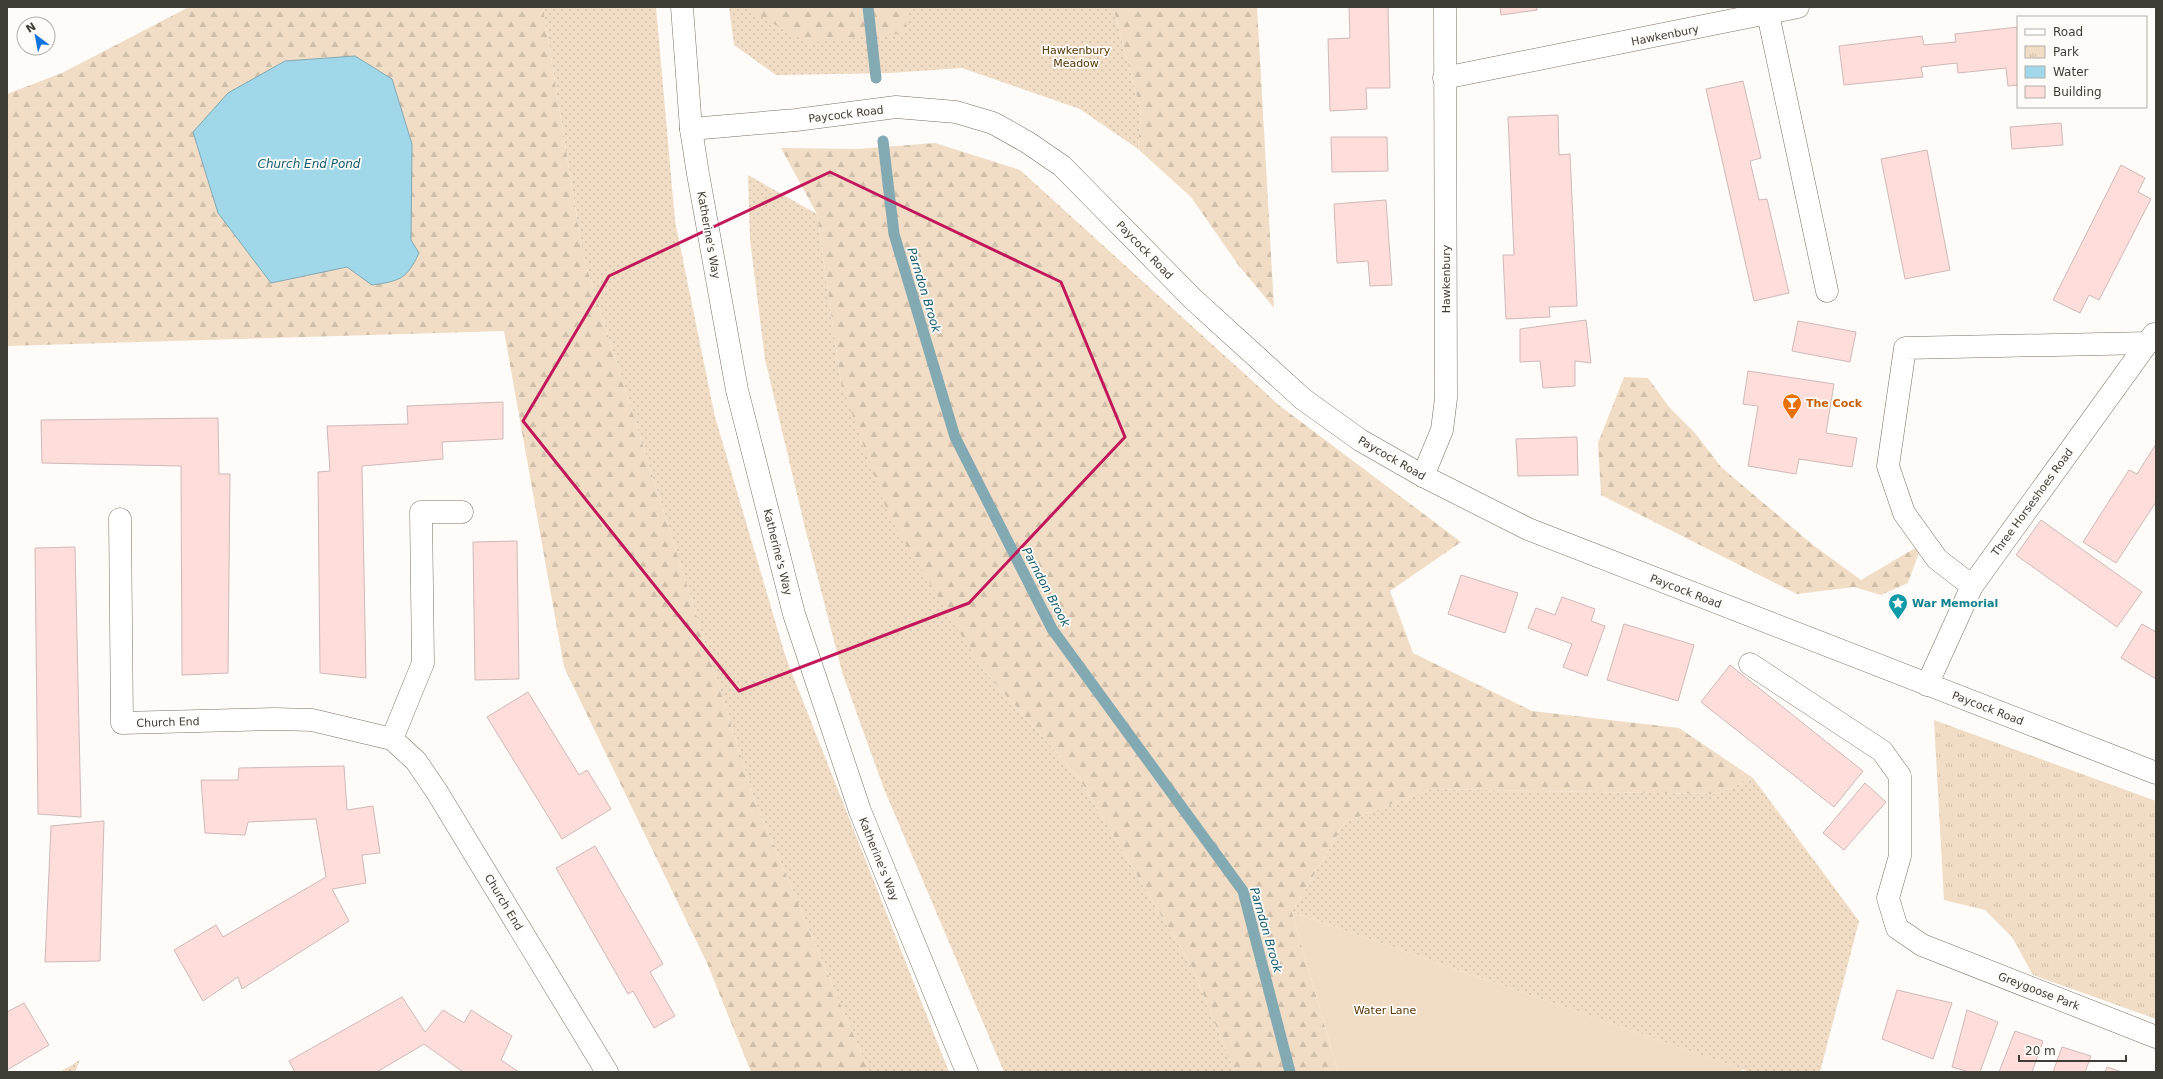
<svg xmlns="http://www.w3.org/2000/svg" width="2163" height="1079" viewBox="0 0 2163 1079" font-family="'DejaVu Sans',sans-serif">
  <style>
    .grass { fill: url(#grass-dots) }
    .forest { fill: url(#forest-firs) }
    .park { fill: url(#park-tufts) }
    .garden { fill: #f1ddc5 }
    .water { fill: #a0d8e9; stroke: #83a9b3 }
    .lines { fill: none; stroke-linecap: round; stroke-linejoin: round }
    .stream { stroke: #83a9b3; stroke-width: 11 }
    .building { fill: #fedddb; stroke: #cebab9 }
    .minor-casing { stroke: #7c7265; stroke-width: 23 }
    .major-casing { stroke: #7c7265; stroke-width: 23 }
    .minor { stroke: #fff; stroke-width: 22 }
    .major { stroke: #fff; stroke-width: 22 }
    .marked { fill: none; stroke: #c2185b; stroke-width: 3; stroke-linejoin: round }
    .labels { text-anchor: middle; stroke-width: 3.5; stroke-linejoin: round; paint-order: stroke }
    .street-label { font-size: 11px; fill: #403c36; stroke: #fefbf8 }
    .park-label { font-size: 11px; fill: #583909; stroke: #fefbf8 }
    .food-label { font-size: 11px; font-weight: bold; fill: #c56008; stroke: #fefbf8; text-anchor: start }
    .culture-label { font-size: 11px; font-weight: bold; fill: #0d838f; stroke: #fefbf8; text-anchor: start }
    .water-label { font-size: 12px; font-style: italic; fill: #115c6d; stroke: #fefbf8 }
  </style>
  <defs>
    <pattern id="grass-dots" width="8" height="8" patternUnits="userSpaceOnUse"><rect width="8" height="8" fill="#f1ddc5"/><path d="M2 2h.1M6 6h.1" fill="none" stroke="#d0bfaa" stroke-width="1.8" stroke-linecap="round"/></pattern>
    <pattern id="forest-firs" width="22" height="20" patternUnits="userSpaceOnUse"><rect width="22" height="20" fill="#f1ddc5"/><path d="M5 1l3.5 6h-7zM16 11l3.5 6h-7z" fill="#d0bfaa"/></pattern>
    <pattern id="park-tufts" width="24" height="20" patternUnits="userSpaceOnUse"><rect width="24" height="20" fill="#f1ddc5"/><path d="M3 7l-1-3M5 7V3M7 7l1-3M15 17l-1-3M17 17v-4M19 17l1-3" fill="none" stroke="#d0bfaa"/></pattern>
  </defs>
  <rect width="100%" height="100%" fill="#fefbf8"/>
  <g class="grass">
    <polygon points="543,7 656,7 675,221 715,417 786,658 949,1072 869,1072 755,801 583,256"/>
    <polygon points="729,7 1113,7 1141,112 1138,149 1080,109 962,68 890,73 776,75 734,45"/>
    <polygon points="748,175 817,214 841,383 980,666 1079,778 1192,967 1235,1072 1004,1072 884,789 842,672 805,528 765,359 750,240"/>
    <polygon points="1753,778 1859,921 1820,1072 1750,1072 1292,912 1345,822 1431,789 1717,794"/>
    <polygon points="80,1060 75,1072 60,1072"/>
  </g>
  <g class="forest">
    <polygon points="189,7 543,7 583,256 755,801 869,1072 751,1072 707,963 564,667 504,331 7,346 7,94 62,73"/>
    <polygon points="744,7 910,7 904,33 808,43"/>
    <polygon points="1113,7 1257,7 1274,308 1239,266 1191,197 1138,149 1141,112"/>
    <polygon points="935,143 1020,170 1280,406 1461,542 1390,591 1413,653 1532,711 1679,728 1753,778 1717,794 1431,789 1345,822 1292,912 1338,1072 1235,1072 1192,967 1079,778 980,666 889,516 841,383 817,214 781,148 857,149"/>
    <polygon points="1624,377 1648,378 1669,407 1695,433 1721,467 1813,545 1861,580 1922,544 1908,583 1881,595 1854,587 1797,594 1601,495 1598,443"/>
  </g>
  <polygon class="park" points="1934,720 2156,801 2156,1019 2033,975 2012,937 1985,910 1944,900"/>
  <polygon class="garden" points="1292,912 1742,1069 1741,1072 1338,1072"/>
  <path class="water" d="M355 56 392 79 412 144 411 240 419 253C407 279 400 281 372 285L347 267 271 283 218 213 193 132 228 93 285 61Z"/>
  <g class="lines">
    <g class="stream">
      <polyline points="868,7 876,78"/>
      <polyline points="883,141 894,234 955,437 1052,629 1243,891 1290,1072"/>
    </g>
  </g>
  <g class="building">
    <polygon points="1349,7 1388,7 1390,88 1366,88 1367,109 1330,111 1328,39 1350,38"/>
    <polygon points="1500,7 1537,7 1537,10 1501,15"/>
    <polygon points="2018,27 2018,85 2008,86 2006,68 1958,73 1957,63 1921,67 1923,77 1844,85 1839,46 1922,36 1924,45 1956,42 1955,34"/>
    <polygon points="1743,81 1761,158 1750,161 1759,200 1767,199 1789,293 1754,301 1706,89"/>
    <polygon points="1558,115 1559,155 1570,154 1577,306 1549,307 1550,317 1506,319 1503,255 1514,255 1508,117"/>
    <polygon points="2061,123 2063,145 2012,149 2010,127"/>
    <polygon points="1331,137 1387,137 1388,171 1332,172"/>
    <polygon points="1927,150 1950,270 1905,279 1881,159"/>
    <polygon points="2121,165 2145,178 2138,192 2151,199 2099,300 2089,295 2080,313 2053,300"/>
    <polygon points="1386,200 1392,285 1370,286 1368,261 1337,263 1334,204"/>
    <polygon points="1586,320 1591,363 1575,361 1575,386 1543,388 1540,361 1520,362 1520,329"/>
    <polygon points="1798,321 1856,332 1850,362 1792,351"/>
    <polygon points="1748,371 1834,384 1826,433 1857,438 1852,467 1799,459 1796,474 1748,466 1758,406 1743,404"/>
    <polygon points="503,402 503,439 442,442 443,459 362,466 366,678 320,673 318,472 330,471 327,426 408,424 407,406"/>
    <polygon points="218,418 219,474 230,474 228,673 182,675 181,466 42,463 41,420"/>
    <polygon points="1577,437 1578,475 1518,476 1516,439"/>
    <polygon points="2156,444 2156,502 2116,563 2083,542 2129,470 2137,474"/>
    <polygon points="2041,520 2142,592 2117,627 2016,555"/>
    <polygon points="517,541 519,679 475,680 473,542"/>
    <polygon points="75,547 81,817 38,814 35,548"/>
    <polygon points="1461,575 1518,593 1505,633 1448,614"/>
    <polygon points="1562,597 1595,609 1591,621 1605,626 1587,676 1563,667 1572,644 1528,628 1536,608 1555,615"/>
    <polygon points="1624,624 1694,645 1678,701 1607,680"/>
    <polygon points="2142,624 2156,632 2156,679 2121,658"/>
    <polygon points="1730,665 1863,771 1834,807 1701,702"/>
    <polygon points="528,692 579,775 587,770 611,809 562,839 487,717"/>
    <polygon points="344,766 347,810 373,806 380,853 362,855 366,883 332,889 349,921 242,989 238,977 203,1001 174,950 216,925 223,937 326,877 316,819 248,822 245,835 205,833 201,780 238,780 239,768"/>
    <polygon points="1865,783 1886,802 1844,850 1823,833"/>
    <polygon points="104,821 100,961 45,962 51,826"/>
    <polygon points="595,846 663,964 650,972 675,1016 654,1028 633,991 628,994 556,868"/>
    <polygon points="1897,990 1952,1003 1933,1059 1882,1039"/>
    <polygon points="402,997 425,1032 443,1010 464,1023 471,1010 512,1036 501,1060 519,1072 463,1072 424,1044 377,1072 295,1072 289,1061"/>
    <polygon points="24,1003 49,1045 7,1070 7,1012"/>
    <polygon points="1967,1010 1998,1022 1980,1072 1969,1072 1952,1067"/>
    <polygon points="2015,1031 2043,1041 2032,1072 1999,1072"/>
    <polygon points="2062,1047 2091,1056 2085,1072 2053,1072"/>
    <polygon points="2107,1067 2122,1072 2105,1072"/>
  </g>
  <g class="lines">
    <defs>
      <g id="minor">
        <polyline points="1768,14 1827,291"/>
        <polyline points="1444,78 1798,7"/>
        <polyline points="691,129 796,120 896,107 956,112 993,123 1027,142 1062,166 1194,300 1303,399 1360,440 1423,476 1528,529 2156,773"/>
        <polyline points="1423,476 1442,430 1446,398 1445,7"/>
        <polyline points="120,519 122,723 275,719 312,720 392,739 416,761 437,792 607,1072"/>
        <polyline points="1972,586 1937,559 1904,513 1888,466 1905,348 2148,343"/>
        <polyline points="1750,664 1882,751 1900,776 1900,856 1888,898 1897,928 1922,945 2156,1037"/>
        <polyline points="1927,685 1972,586 2154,334"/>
        <polyline points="392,739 423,663 421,512 462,512"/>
      </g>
      <polyline id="major" points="682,7 691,129 698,174 737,390 794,614 860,811 967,1072"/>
    </defs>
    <use href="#minor" class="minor-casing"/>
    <use href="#major" class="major-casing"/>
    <use href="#minor" class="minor"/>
    <use href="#major" class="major"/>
  </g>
  <path class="marked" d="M830 172 1061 282 1125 437 969 603 739 691 523 421 609 276Z"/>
  <defs>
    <symbol id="bar-pin" viewBox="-11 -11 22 30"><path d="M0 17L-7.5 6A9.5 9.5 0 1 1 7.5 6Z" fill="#e8710a" stroke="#fefbf8"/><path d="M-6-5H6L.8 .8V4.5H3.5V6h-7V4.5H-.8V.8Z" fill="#fff"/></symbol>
    <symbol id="sight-pin" viewBox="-11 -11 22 30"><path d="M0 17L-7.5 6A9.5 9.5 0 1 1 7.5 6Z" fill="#0f9aa8" stroke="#fefbf8"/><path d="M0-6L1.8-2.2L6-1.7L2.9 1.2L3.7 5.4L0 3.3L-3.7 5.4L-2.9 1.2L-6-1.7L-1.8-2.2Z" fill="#fff"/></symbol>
  </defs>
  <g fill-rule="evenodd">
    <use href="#bar-pin" x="1781" y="392" width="22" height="30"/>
    <use href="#sight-pin" x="1887" y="592" width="22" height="30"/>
  </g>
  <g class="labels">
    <g class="street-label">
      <text transform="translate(1665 35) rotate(-11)" y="4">Hawkenbury</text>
      <text transform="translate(846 114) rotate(-7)" y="4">Paycock Road</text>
      <text transform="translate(709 235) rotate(80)" y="4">Katherine's Way</text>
      <text transform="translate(1145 250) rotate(46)" y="4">Paycock Road</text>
      <text transform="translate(1446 279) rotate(-90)" y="4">Hawkenbury</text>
      <text transform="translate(1392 458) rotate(30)" y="4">Paycock Road</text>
      <text transform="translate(2032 502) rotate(-54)" y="4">Three Horseshoes Road</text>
      <text transform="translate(778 552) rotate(76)" y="4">Katherine's Way</text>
      <text transform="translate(1686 591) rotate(21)" y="4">Paycock Road</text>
      <text transform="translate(1988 708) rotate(21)" y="4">Paycock Road</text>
      <text transform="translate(168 722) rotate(-2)" y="4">Church End</text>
      <text transform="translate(879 859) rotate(68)" y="4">Katherine's Way</text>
      <text transform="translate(504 902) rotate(59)" y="4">Church End</text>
      <text transform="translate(2039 991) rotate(21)" y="4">Greygoose Park</text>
    </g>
    <g class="park-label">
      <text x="1076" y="54">Hawkenbury<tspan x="1076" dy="13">Meadow</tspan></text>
      <text x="1385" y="1014">Water Lane</text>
    </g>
    <g class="food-label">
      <text x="1806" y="407">The Cock</text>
    </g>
    <g class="culture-label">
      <text x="1912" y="607">War Memorial</text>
    </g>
    <g class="water-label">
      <text x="309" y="168">Church End Pond</text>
      <text transform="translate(924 290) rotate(73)" y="4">Parndon Brook</text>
      <text transform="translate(1046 587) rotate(62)" y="4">Parndon Brook</text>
      <text transform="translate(1266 930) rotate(74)" y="4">Parndon Brook</text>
    </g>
  </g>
  <rect width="2163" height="1079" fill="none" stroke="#403c36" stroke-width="16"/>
  <rect x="2017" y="16" width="130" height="92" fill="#fefbf8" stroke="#b2afaa"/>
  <rect x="2025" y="29" width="20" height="6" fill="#ffffff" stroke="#b2afaa"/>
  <text x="2053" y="36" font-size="12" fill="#403c36">Road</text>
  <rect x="2025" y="46" width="20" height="12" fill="url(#park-tufts)" stroke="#b2afaa"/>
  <text x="2053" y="56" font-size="12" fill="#403c36">Park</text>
  <rect x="2025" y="66" width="20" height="12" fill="#a0d8e9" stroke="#b2afaa"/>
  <text x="2053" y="76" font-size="12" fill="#403c36">Water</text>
  <rect x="2025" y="86" width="20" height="12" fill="#fedddb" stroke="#b2afaa"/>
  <text x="2053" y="96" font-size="12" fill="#403c36">Building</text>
  <g transform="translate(36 36) rotate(328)"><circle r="19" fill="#fefbf8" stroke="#b2afaa"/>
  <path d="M0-3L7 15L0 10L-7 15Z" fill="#0f74dc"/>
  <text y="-6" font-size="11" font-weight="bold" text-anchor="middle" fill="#403c36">N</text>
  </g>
  <path d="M2019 1055v6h107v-6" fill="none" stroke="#403c36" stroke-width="2"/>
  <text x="2025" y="1055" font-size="12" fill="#403c36" stroke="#fefbf8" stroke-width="3" paint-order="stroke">20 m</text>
</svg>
